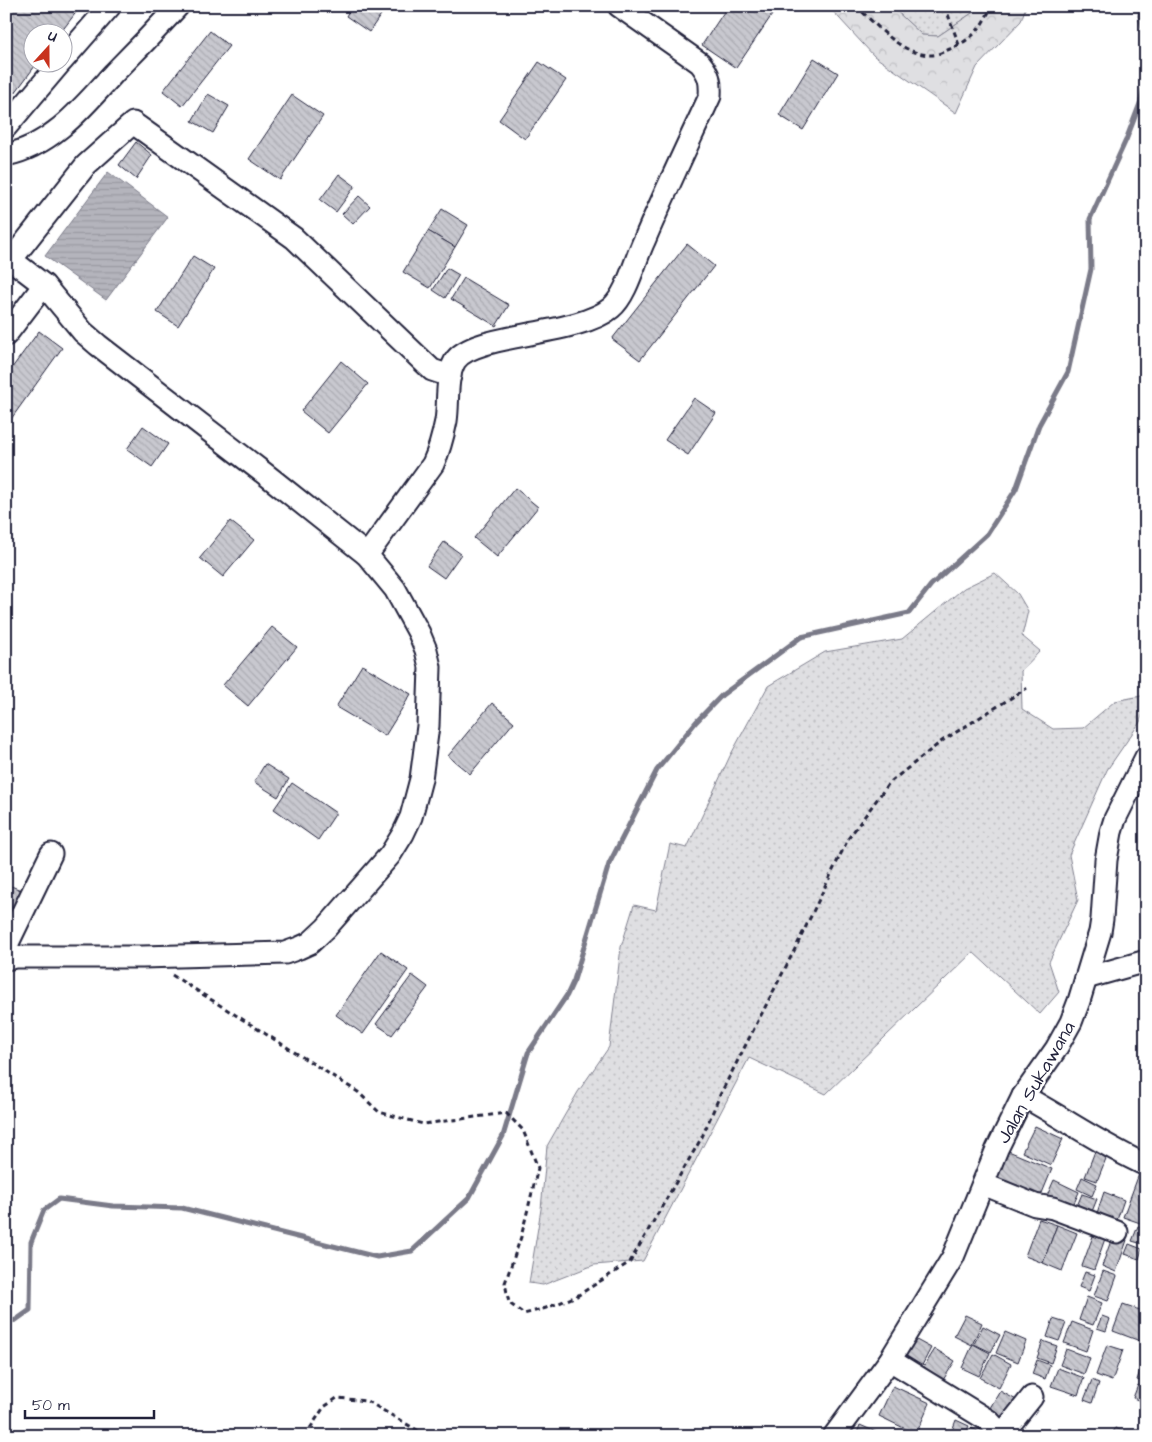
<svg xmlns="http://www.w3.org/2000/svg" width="1152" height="1442" viewBox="0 0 1152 1442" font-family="'Architects Daughter',sans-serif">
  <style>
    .grass { fill: url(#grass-dots); stroke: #80808e }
    .forest { fill: url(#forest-crowns); stroke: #80808e }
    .water { fill: url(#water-rules); stroke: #7a7a88 }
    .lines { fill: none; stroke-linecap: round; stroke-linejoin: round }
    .stream { stroke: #7a7a88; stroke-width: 5 }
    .building { fill: url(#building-back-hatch); stroke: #22223b }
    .minor-casing { stroke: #22223b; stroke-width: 25 }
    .path { stroke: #22223b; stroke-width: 3; stroke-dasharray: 5 4; stroke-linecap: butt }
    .minor { stroke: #fff; stroke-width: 21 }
    .labels { text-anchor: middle; stroke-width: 4.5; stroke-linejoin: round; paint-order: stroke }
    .street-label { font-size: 19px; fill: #22223b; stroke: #fff }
  </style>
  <defs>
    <pattern id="grass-dots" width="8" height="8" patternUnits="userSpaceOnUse" patternTransform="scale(1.25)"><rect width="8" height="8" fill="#dfdfe2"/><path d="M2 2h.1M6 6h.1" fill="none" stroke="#bfbfc3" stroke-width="1.8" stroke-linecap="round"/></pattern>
    <pattern id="forest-crowns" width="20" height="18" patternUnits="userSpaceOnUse" patternTransform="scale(1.25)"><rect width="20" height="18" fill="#dfdfe2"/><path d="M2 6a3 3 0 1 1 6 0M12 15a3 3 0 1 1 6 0" fill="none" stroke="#bfbfc3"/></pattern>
    <pattern id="water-rules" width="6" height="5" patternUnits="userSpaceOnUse" patternTransform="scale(1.25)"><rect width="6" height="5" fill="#b4b4bc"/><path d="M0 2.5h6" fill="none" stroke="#9a9aa2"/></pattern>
    <pattern id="building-back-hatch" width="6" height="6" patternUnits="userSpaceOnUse" patternTransform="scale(1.25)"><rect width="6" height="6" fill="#c8c8cf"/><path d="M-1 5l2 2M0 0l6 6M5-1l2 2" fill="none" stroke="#acacb3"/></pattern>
  </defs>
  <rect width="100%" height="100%" fill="#fff"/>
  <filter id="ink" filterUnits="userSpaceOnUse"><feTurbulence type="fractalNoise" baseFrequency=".02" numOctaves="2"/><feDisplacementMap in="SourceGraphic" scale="10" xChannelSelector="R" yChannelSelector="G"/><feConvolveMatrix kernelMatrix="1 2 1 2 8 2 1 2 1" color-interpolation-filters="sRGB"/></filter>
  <g filter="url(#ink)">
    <g class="grass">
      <polygon points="891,6 979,6 978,9 938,36 922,35"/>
      <polygon points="995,573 1018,594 1028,611 1022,636 1040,651 1021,671 1022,709 1053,729 1083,728 1115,701 1146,695 1146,703 1140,722 1107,770 1069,855 1078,900 1049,962 1059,992 1040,1014 973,952 826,1094 749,1058 643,1261 594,1265 543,1285 529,1283 541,1209 547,1146 578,1092 609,1047 621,947 634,905 656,910 670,844 687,848 730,756 768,686 825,652 902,639 964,588"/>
    </g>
    <polygon class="forest" points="828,6 891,6 922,35 938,36 978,9 979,6 1026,6 1021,21 977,67 956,113 874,56"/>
    <polygon class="water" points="108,172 168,217 106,300 45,256"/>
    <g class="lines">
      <g class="stream">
        <polyline points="1141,6 1140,16 1146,41"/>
        <polyline points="6,1322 16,1320 30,1310 31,1242 44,1210 59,1199 113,1206 182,1208 377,1257 412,1251 469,1198 503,1136 528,1053 567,995 574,980 609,864 657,770 696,722 722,695 801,637 909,613 931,585 987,534 1016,489 1039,425 1068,372 1091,269 1090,219 1126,140 1141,101 1146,74"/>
      </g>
    </g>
    <g class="building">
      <polygon points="6,6 81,6 61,32 32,32 32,62 38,62 6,105"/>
      <polygon points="352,6 387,6 369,32 346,16"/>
      <polygon points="728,6 778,6 736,68 702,45"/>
      <polygon points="210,31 229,46 182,106 163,91"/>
      <polygon points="814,58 838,73 803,130 779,115"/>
      <polygon points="539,62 566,80 525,139 499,120"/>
      <polygon points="208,94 229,106 213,133 192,121"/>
      <polygon points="292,95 323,116 280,180 249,159"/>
      <polygon points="136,142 152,155 136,179 119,165"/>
      <polygon points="339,174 355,186 336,212 320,200"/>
      <polygon points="359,196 370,206 353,224 342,214"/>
      <polygon points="442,209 468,225 455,247 428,231"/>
      <polygon points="428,231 455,247 430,288 403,272"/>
      <polygon points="687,244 714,266 640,360 612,339"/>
      <polygon points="193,256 214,269 178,326 157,312"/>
      <polygon points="447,268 459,275 445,298 433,290"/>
      <polygon points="464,278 509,305 496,326 451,299"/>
      <polygon points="39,331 62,348 6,426 6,376"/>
      <polygon points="341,361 368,384 328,433 301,411"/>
      <polygon points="694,398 716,413 688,455 665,440"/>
      <polygon points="143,426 168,444 152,467 127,449"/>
      <polygon points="515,488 538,507 497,557 474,538"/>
      <polygon points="230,521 254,540 223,577 200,558"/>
      <polygon points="444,542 461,554 444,578 427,566"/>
      <polygon points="272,627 297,647 248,706 223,685"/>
      <polygon points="362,665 411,694 385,736 336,707"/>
      <polygon points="492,703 514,722 470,774 448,756"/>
      <polygon points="265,764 289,779 278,797 254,782"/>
      <polygon points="292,783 336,813 318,840 274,809"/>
      <polygon points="6,884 26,892 18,910 6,905"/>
      <polygon points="381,951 408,970 363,1034 336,1015"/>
      <polygon points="412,975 428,987 392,1035 376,1024"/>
      <polygon points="1035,1126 1063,1139 1051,1165 1022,1152"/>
      <polygon points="1097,1146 1109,1151 1097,1181 1085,1177"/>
      <polygon points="1006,1150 1052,1169 1040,1198 994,1178"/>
      <polygon points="1139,1174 1146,1177 1146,1225 1123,1217"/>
      <polygon points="1082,1177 1097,1184 1092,1196 1077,1189"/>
      <polygon points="1054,1180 1079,1192 1071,1210 1046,1198"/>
      <polygon points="1104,1192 1124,1200 1116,1223 1096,1216"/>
      <polygon points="1082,1194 1097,1199 1089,1219 1074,1213"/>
      <polygon points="1039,1219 1057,1225 1043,1263 1025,1256"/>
      <polygon points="1057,1225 1077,1233 1062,1271 1043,1263"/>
      <polygon points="1138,1226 1146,1228 1146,1245 1132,1241"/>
      <polygon points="1096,1228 1107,1233 1094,1270 1082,1266"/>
      <polygon points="1113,1235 1127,1240 1116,1272 1102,1266"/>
      <polygon points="1129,1244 1142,1249 1139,1259 1125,1254"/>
      <polygon points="1103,1271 1117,1276 1108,1301 1094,1296"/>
      <polygon points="1085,1272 1095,1275 1089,1291 1079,1287"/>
      <polygon points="1087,1297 1102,1303 1093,1325 1079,1320"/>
      <polygon points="1123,1304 1146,1312 1146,1324 1140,1341 1113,1331"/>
      <polygon points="965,1315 982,1323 972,1345 954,1336"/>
      <polygon points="1102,1316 1110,1319 1106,1331 1097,1328"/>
      <polygon points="1053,1319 1066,1323 1059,1341 1047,1337"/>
      <polygon points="1072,1322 1093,1330 1086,1351 1064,1343"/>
      <polygon points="983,1326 1000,1335 991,1352 974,1344"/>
      <polygon points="1005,1332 1026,1341 1018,1362 996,1353"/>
      <polygon points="909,1336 931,1348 917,1375 895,1363"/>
      <polygon points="1043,1341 1057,1346 1051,1363 1037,1358"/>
      <polygon points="973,1344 990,1353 979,1376 962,1368"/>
      <polygon points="1107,1345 1123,1350 1112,1381 1096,1375"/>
      <polygon points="935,1349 955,1361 938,1388 918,1376"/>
      <polygon points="1066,1349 1090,1358 1084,1374 1060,1365"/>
      <polygon points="993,1354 1011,1364 999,1388 980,1378"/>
      <polygon points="1037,1360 1050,1365 1045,1379 1032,1374"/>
      <polygon points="1142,1365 1146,1366 1146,1383 1137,1380"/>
      <polygon points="1058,1368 1084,1378 1078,1395 1051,1386"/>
      <polygon points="1092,1380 1099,1383 1092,1403 1084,1400"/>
      <polygon points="1138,1385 1146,1388 1146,1403 1133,1398"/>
      <polygon points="893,1386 930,1403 916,1434 879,1416"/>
      <polygon points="1000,1391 1020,1402 1008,1425 987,1413"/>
      <polygon points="956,1420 969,1426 964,1436 950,1436"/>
      <polygon points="860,1425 885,1436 856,1436"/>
      <polygon points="971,1428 984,1434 983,1436 967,1436"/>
      <polygon points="1115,1428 1134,1435 1112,1436"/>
    </g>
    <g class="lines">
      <defs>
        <g id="minor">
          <polyline points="62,61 110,6"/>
          <polyline points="6,127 61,62"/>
          <path d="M6 155C52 146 84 106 114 73 136 51 157 29 178 6"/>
          <polyline points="6,256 44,285 83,332 98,345 269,477 367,555 395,589 419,633 426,650 430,667 428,726 421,779 411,817 403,834 390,855 326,928 310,943 299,948 285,953 142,957 15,957 6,959"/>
          <polyline points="11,260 86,165 133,123 294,238 432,370 450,376"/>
          <polyline points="6,335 44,285"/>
          <path d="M367 555 433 464C439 451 443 436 446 421 449 402 445 379 455 361 472 333 578 336 611 308 627 295 635 260 644 241 665 192 688 144 710 96 711 81 709 74 700 63L619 6"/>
          <polyline points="6,947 51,854"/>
          <polyline points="1086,978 1146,961"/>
          <path d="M1023 1096C1064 1118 1103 1146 1146 1165"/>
          <polyline points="983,1184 1035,1205 1053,1208 1117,1232"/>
          <path d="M890 1360 989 1421C995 1428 1000 1432 1008 1427L1032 1397"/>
          <polyline points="834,1436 890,1360 953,1257 997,1149 1023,1096 1056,1049 1071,1022 1079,1001 1100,932 1102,919 1106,860 1111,832 1115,819 1146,757"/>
        </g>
      </defs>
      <use href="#minor" class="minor-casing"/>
      <g class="path">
        <path d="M856 6C878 26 901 55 932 55 938 55 945 51 950 49 975 38 980 29 992 6"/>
        <polyline points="945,6 959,45"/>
        <polyline points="172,975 358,1092 379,1112 423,1124 506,1113 523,1130 538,1168 521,1237 505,1283 509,1303 524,1314 546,1308 577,1296 630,1262 702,1137 720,1095 797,945 848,839 889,783 942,741 1027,688"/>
        <polyline points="305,1436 324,1407 337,1398 367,1401 427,1436"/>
        <polyline points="549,1436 552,1433 563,1431 571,1436"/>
        <polyline points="641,1436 648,1433 656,1436"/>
      </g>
      <use href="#minor" class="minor"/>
    </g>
  </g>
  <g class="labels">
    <g class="street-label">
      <text transform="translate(1035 1082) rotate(-60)" y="7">Jalan Sukawana</text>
    </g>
  </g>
  <rect width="1152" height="1442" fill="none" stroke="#fff" stroke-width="25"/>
  <rect x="12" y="12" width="1127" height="1417" fill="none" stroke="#22223b" stroke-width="2" filter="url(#ink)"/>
  <g transform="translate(48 48) rotate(21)"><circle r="24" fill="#ffffff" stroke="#a7a7b1"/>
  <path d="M0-4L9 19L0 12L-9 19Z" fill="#c8321e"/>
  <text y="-8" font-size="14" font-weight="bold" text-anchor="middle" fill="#22223b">U</text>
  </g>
  <path d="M25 1410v8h129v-8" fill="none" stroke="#22223b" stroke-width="2.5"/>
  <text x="32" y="1410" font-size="15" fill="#22223b" stroke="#ffffff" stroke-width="4" paint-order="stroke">50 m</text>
</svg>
